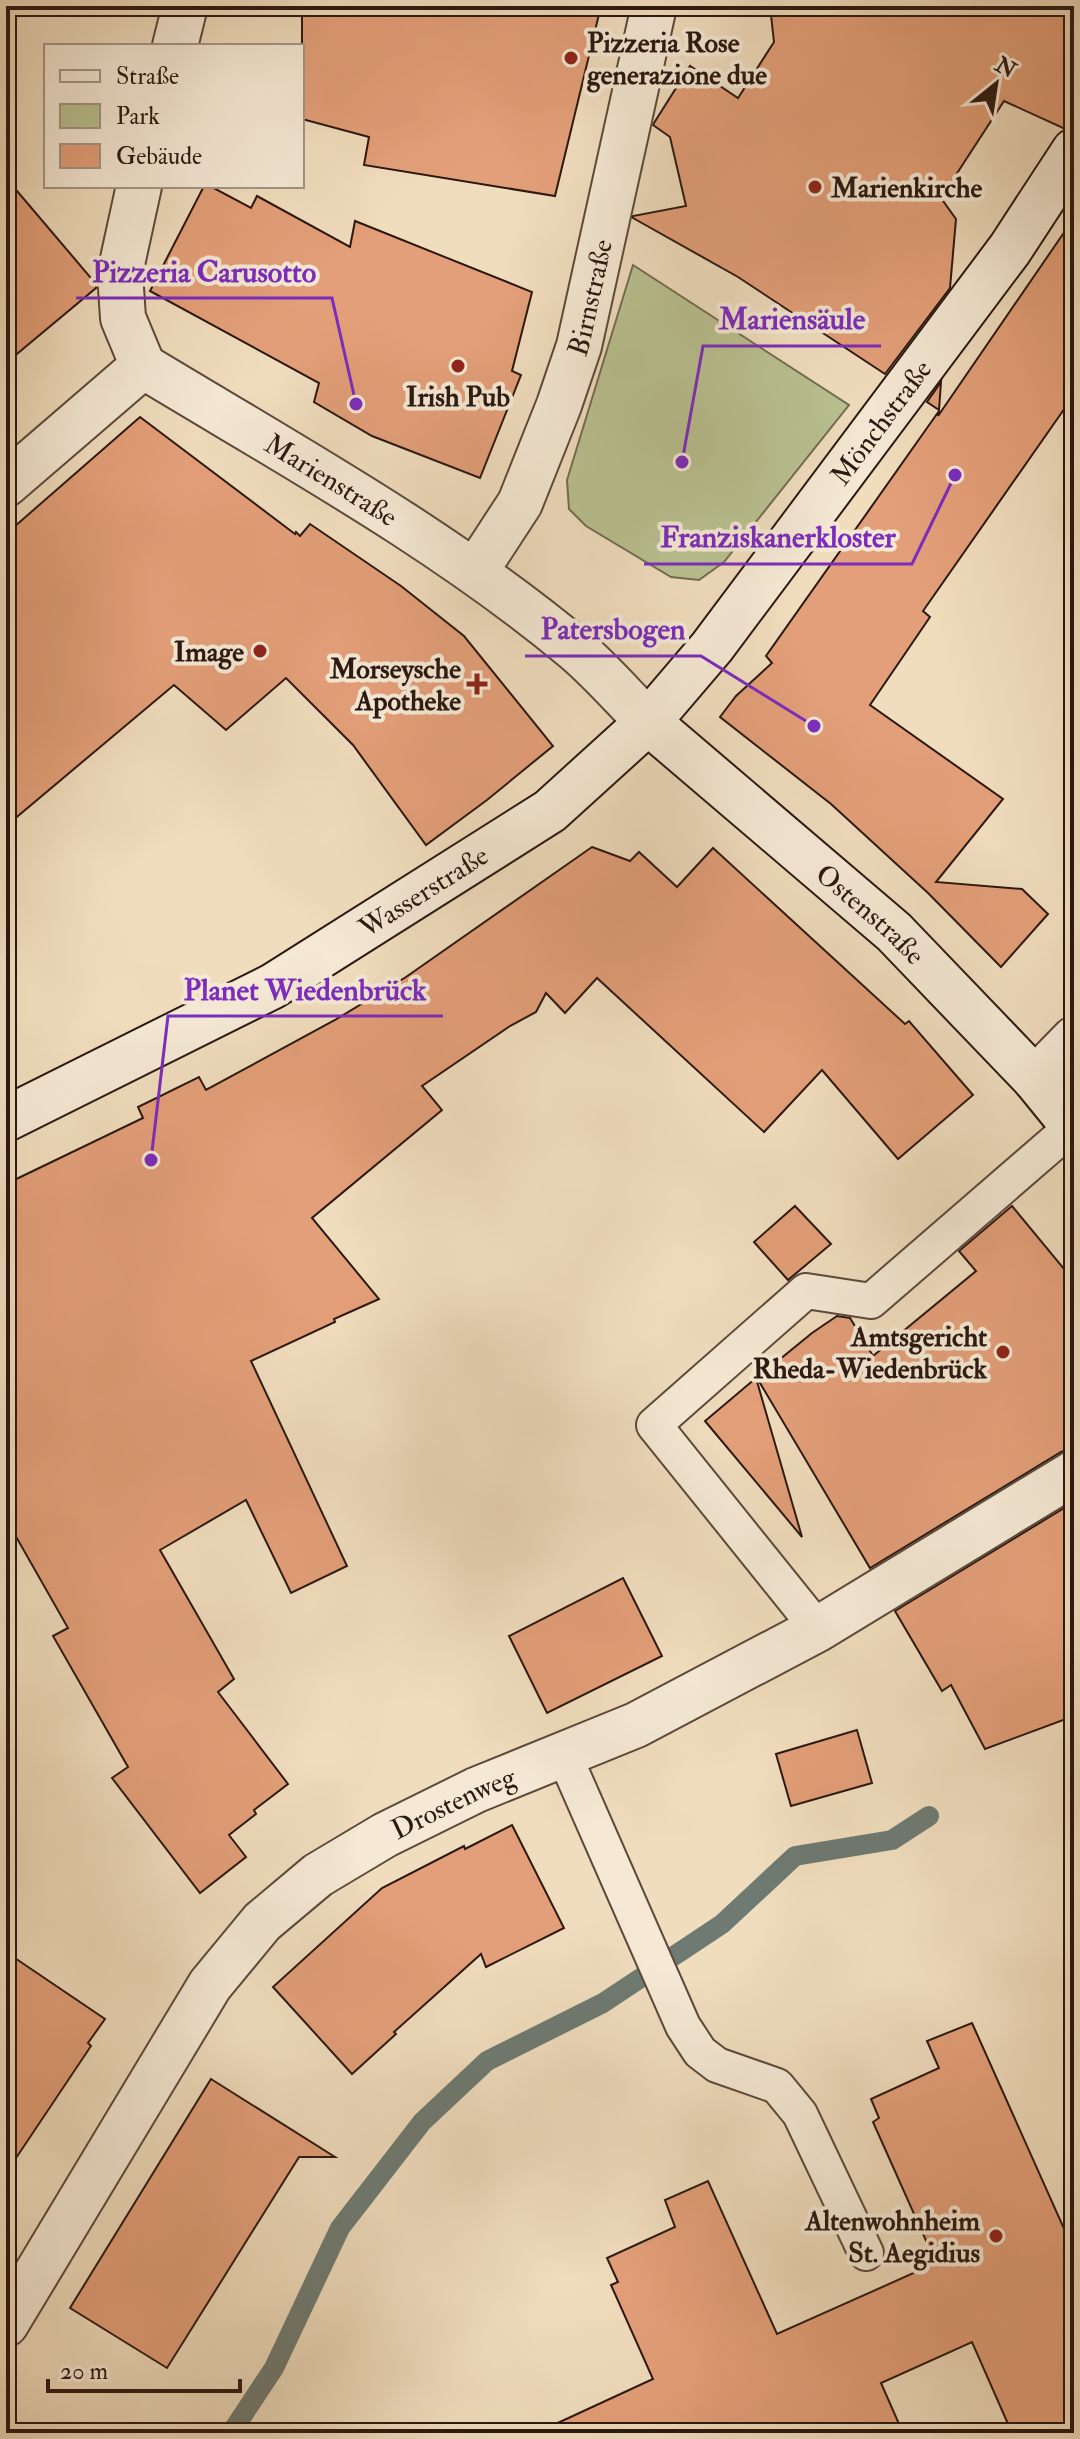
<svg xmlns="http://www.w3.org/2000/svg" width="1080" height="2439" viewBox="0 0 1080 2439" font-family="'IM FELL Double Pica',serif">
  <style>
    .green { fill: #b9c191; stroke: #726c51; stroke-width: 2 }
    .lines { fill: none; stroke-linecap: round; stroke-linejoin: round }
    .stream { stroke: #6e7a72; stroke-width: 20 }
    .building { fill: #e39f79; stroke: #2b1811; stroke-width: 2 }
    .lane-casing { stroke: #5c493c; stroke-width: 38 }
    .street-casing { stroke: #5c493c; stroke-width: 48 }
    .secondary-casing { stroke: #2b1811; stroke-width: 48 }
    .lane { stroke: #f5e9d5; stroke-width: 34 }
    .street { stroke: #f5e9d5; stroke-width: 44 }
    .secondary { stroke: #f5e9d5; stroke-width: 44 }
    .poi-dot { fill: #8f2418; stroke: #f5e9d5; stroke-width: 3 }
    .labels { text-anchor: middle; stroke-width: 8; stroke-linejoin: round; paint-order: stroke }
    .poi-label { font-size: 28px; font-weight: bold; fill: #2b1811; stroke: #f5e9d5; text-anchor: end }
    .street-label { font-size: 28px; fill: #2b1811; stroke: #f5e9d5 }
    .leader { fill: none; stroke: #7b2cbf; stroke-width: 3 }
    .callout-dot { fill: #7b2cbf; stroke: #f5e9d5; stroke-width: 3 }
    .callout-label { font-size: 30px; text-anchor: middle; font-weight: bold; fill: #7b2cbf; stroke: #f5e9d5; stroke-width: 8; stroke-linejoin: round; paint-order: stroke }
  </style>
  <rect width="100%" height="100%" fill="#f0ddbe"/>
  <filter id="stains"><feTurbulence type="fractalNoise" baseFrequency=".0025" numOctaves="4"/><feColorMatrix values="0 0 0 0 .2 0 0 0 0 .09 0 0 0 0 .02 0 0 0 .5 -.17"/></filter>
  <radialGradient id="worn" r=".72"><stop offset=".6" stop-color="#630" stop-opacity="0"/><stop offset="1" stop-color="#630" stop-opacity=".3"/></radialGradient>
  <polygon class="green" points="633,265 849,405 724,562 699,580 671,577 586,526 569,509 567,480"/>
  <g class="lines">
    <polyline class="stream" points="231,2433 274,2368 340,2228 422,2122 487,2061 603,2003 722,1924 795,1856 892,1840 929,1816"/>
  </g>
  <g class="building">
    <polygon points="302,6 601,6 555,196 364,165 369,137 302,119"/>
    <polygon points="770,6 1074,6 1074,126 1063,128 1004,101 941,198 956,219 950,288 885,374 738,277 633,218 633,216 686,206 670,137 653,125 654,123 690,66 738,98 774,42"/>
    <polygon points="6,178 96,284 96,288 6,363"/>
    <polygon points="204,186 210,186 251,208 257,196 350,247 355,221 532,292 512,371 521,375 480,478 372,436 314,402 319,383 150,291"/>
    <polygon points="1074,218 1074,395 923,611 930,617 870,705 1003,799 936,882 1022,889 1048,914 1001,967 928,893 831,804 720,717 736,696 772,663 766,656 939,411 938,416"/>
    <polygon points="941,382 939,410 927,402"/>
    <polygon points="140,417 295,534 296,532 300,536 310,524 401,586 464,636 553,746 487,800 426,845 353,745 286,678 226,730 174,685 6,826 6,534"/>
    <polygon points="592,847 630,861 639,852 677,887 713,848 905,1024 909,1021 973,1095 898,1159 822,1070 764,1132 597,978 565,1013 546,993 536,1012 510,1026 422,1086 442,1110 312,1218 379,1299 334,1319 335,1322 251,1361 347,1566 291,1593 246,1500 160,1550 234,1679 218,1692 288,1784 254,1810 256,1814 229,1835 246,1857 200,1893 112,1778 128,1767 53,1636 68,1628 6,1519 6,1184 143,1118 138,1107 199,1077 206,1090 335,1020 406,977"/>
    <polygon points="795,1206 831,1244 788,1280 754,1242"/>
    <polygon points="1012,1206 1074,1281 1074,1448 1061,1452 870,1568 757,1378 812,1333 837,1316 850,1318 873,1356 976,1271 959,1251"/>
    <polygon points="756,1378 802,1537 705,1421"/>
    <polygon points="1074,1502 1074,1716 985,1749 951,1685 942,1691 895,1611"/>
    <polygon points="623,1578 662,1656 547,1713 509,1636"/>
    <polygon points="857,1730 872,1783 791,1806 776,1754"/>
    <polygon points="512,1825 564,1928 486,1967 481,1954 394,2032 396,2034 352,2074 273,1987 382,1888 464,1846 465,1849"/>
    <polygon points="6,1952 105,2019 88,2043 91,2046 6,2173"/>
    <polygon points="972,2023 1074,2251 1074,2433 1012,2433 972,2342 881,2383 903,2433 536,2433 653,2379 611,2285 618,2282 607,2258 675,2227 665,2200 708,2181 777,2334 936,2263 873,2122 879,2118 871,2099 939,2068 927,2041"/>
    <polygon points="211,2079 335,2157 299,2157 167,2368 70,2308"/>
  </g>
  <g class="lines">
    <defs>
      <g id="lane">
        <polyline points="818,1629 654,1425 806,1291 871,1301 1073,1126"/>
        <polyline points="564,1755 683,2026 700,2052 717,2065 777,2086 800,2114 866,2253"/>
      </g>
      <g id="street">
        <polyline points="175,46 185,6"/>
        <polyline points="139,186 120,273 123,318 143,366"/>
        <path id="s1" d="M143 366C290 455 443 539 575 649 601 671 624 698 648 722"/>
        <polyline points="6,484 143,366"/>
        <path id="s2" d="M475 572 520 503 559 405 579 346 654 6"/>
        <polyline points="1035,1079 1074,1039"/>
        <path id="s3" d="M6 2324 210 1985 262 1922 318 1875 385 1835 476 1790 636 1725 818 1629 1074 1473"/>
      </g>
      <g id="secondary">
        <path id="s4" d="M648 722 894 932 1035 1079 1074 1127"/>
        <path id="s5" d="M6 1119 273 986 550 811 648 722 712 647 1010 249 1074 151"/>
      </g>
    </defs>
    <use href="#lane" class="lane-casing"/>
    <use href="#street" class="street-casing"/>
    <use href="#secondary" class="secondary-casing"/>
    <use href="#lane" class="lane"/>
    <use href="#street" class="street"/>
    <use href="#secondary" class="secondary"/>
  </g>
  <g class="poi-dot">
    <circle cx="571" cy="58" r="8"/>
    <circle cx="815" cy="187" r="8"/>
    <circle cx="458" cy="366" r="8"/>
    <circle cx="260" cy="651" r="8"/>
    <path d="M473 672h8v8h8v8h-8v8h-8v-8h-8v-8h8z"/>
    <circle cx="1003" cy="1352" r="8"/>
    <circle cx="996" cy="2236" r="8"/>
  </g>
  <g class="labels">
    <g class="poi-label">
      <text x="587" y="52" text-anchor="start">Pizzeria Rose<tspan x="587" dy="32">generazione due</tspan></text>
      <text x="831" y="197" text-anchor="start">Marienkirche</text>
      <text x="458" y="406" text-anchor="middle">Irish Pub</text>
      <text x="244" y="661">Image</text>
      <text x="461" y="678">Morseysche<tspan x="461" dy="32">Apotheke</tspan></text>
      <text x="987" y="1346">Amtsgericht<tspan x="987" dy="32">Rheda-Wiedenbrück</tspan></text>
      <text x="980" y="2230">Altenwohnheim<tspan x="980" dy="32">St. Aegidius</tspan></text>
    </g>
    <g class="street-label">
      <text dy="10" stroke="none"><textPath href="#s2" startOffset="300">Birnstraße</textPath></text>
      <text dy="10" stroke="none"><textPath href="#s5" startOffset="1138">Mönchstraße</textPath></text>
      <text dy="10" stroke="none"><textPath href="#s1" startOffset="220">Marienstraße</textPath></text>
      <text dy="10" stroke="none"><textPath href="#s5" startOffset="476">Wasserstraße</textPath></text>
      <text dy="10" stroke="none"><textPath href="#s4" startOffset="294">Ostenstraße</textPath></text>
      <text dy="10" stroke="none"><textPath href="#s3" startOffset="704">Drostenweg</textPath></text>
    </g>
  </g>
  <path class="leader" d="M356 404L332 298H76M682 462L703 346H881M955 475L912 564H644M814 726L701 656H525M151 1160L168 1016H443"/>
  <g class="callout-dot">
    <circle cx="356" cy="404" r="8"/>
    <circle cx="682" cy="462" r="8"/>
    <circle cx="955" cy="475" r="8"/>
    <circle cx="814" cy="726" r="8"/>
    <circle cx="151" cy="1160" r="8"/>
  </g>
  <g class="callout-label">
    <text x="204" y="282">Pizzeria Carusotto</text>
    <text x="792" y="329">Mariensäule</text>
    <text x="778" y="547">Franziskanerkloster</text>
    <text x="613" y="639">Patersbogen</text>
    <text x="305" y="1000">Planet Wiedenbrück</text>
  </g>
  <rect width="1080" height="2439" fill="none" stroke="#f0ddbe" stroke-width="32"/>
  <rect x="8" y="8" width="1064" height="2423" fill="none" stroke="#2b1811" stroke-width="4"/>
  <rect x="16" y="16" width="1048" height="2407" fill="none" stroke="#2b1811" stroke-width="2"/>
  <rect x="44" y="44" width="260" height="144" fill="#f5e9d5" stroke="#a49587" stroke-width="2"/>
  <rect x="60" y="70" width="40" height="12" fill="#f5e9d5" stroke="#a49587" stroke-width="2"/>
  <text x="116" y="84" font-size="24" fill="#2b1811">Straße</text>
  <rect x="60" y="104" width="40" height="24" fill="#b9c191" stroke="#a49587" stroke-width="2"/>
  <text x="116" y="124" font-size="24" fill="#2b1811">Park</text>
  <rect x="60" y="144" width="40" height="24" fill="#e39f79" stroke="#a49587" stroke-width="2"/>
  <text x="116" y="164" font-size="24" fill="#2b1811">Gebäude</text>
  <g transform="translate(996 84) rotate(30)" stroke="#f5e9d5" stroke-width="6" paint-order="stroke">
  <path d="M0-6L14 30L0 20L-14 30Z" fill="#2b1811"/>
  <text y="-12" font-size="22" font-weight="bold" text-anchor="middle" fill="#2b1811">N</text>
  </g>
  <path d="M48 2379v12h192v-12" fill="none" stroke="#2b1811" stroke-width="4"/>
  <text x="60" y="2379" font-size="24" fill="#2b1811" stroke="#f5e9d5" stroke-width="6" paint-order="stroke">20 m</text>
  <rect width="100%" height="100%" filter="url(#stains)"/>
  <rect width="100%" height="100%" fill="url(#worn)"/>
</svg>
